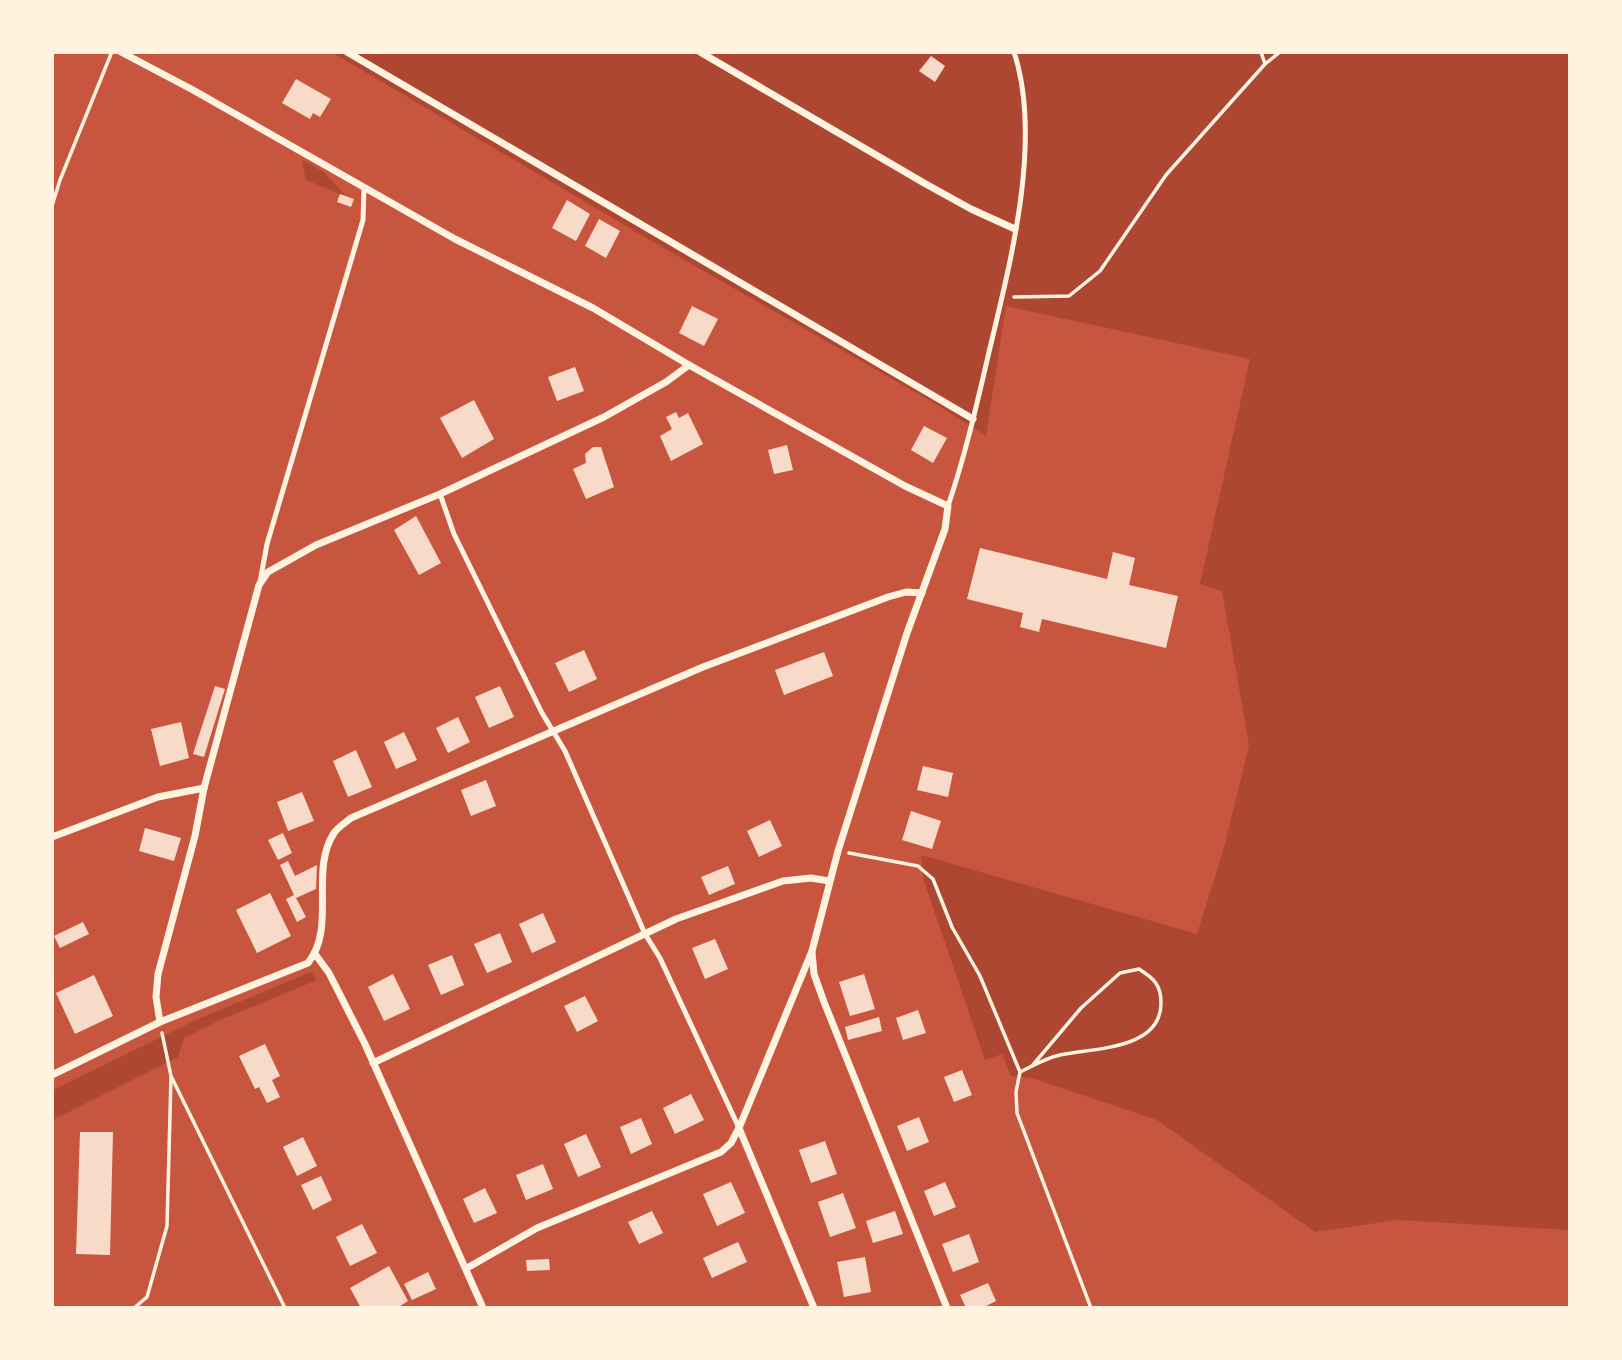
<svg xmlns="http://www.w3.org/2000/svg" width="1622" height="1360" viewBox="0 0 1622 1360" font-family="'Nunito Sans',sans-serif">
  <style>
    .green { fill: #ae4732 }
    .building { fill: #f7dbc8 }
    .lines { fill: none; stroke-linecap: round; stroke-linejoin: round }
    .path { stroke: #fff3e0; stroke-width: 3.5 }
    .service { stroke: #fff3e0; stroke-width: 5 }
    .minor { stroke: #fff3e0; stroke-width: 7 }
  </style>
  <rect width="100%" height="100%" fill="#c8553d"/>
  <g class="green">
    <polygon points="333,53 1569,53 1569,1230 1397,1220 1315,1232 1157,1120 1032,1078 1011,1076 1002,1054 985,1060 923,878 921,855 1197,934 1224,848 1249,745 1222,591 1200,584 1250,359 1006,306 986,436 934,403 643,236"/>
    <polygon points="302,160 324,172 347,197 306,180"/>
    <polygon points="311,972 317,980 225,1018 184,1038 178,1057 53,1120 53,1090 198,1019"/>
  </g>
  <g class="building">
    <polygon points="931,56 945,66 935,82 919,71"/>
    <polygon points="296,79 331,99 320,117 313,113 310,119 282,103"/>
    <polygon points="340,194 354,199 351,207 337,202"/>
    <polygon points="567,200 590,214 576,241 552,228"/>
    <polygon points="599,219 620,231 606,258 585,246"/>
    <polygon points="692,306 718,319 704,346 679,333"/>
    <polygon points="575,367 584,391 557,401 548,377"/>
    <polygon points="474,400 494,439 462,458 440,418"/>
    <polygon points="676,412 679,418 688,413 703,444 671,461 660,436 672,429 666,417"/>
    <polygon points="924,426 947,438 933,463 911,450"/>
    <polygon points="787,445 793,470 774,474 768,450"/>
    <polygon points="593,447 601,447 614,487 586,499 573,469 586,463 585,454"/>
    <polygon points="416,516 441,563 419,575 394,530"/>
    <polygon points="980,548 1107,579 1113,552 1135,558 1129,585 1178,596 1166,648 1042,619 1039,632 1020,627 1023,613 967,599"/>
    <polygon points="584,650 597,679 569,692 555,663"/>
    <polygon points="824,652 833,676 784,695 775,670"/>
    <polygon points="215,686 225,689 204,757 193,754"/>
    <polygon points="500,686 514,717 489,728 475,697"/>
    <polygon points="458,717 470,742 448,753 436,728"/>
    <polygon points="181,722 189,758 160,766 151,729"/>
    <polygon points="404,732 417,760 396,769 384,742"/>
    <polygon points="356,750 372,787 348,797 333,761"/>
    <polygon points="923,766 953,773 948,797 917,790"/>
    <polygon points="486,780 496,806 471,816 461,790"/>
    <polygon points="302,792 314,821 288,831 277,802"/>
    <polygon points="911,811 941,821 932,849 902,840"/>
    <polygon points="770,820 782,846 759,857 747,831"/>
    <polygon points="145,828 181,838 174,861 139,851"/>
    <polygon points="283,833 292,853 278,860 268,840"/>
    <polygon points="288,861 295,876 317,865 316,889 296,898 306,917 297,922 286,899 294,895 280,865"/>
    <polygon points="728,866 735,884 709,895 701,877"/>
    <polygon points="270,893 291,936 257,953 236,910"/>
    <polygon points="543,913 556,942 532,953 519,924"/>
    <polygon points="83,922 89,934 60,948 54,936"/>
    <polygon points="500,933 512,962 487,973 474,944"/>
    <polygon points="715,939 728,969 705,979 692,948"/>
    <polygon points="452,955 464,985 441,995 428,965"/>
    <polygon points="393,974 410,1009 384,1021 368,987"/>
    <polygon points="864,974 875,1009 850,1016 839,982"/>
    <polygon points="94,975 113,1016 75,1034 56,993"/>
    <polygon points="585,996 598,1021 577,1032 564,1006"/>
    <polygon points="918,1010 926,1033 903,1040 896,1018"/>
    <polygon points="879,1017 882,1031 848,1040 845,1027"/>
    <polygon points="265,1044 280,1076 272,1080 280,1097 267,1103 259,1087 255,1089 239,1056"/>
    <polygon points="962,1070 972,1095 954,1102 944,1077"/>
    <polygon points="691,1094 704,1120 675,1134 663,1108"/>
    <polygon points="919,1117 929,1142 907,1151 897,1126"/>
    <polygon points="641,1118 652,1144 631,1154 620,1127"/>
    <polygon points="80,1132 113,1132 110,1255 76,1254"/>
    <polygon points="586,1134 601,1167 578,1177 564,1144"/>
    <polygon points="303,1137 317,1166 297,1176 283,1147"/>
    <polygon points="825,1141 837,1174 811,1183 799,1150"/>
    <polygon points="543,1164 553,1189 526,1200 516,1175"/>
    <polygon points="321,1176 332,1200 313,1210 301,1185"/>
    <polygon points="731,1182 745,1213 717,1226 703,1194"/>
    <polygon points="945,1182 956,1207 934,1216 924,1191"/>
    <polygon points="485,1188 497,1213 474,1223 463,1199"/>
    <polygon points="843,1193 856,1228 830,1237 818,1202"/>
    <polygon points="652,1211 663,1233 639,1244 628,1222"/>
    <polygon points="895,1211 903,1234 873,1243 866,1221"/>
    <polygon points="362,1224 377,1253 350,1266 336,1237"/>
    <polygon points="969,1234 979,1262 953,1272 942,1244"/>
    <polygon points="738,1242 747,1262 712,1278 703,1258"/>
    <polygon points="865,1257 871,1292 844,1297 837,1262"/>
    <polygon points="549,1259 550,1270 527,1271 526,1260"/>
    <polygon points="389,1266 408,1301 397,1308 361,1308 350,1288"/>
    <polygon points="428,1272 436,1289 412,1300 404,1284"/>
    <polygon points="988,1283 996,1301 982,1308 966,1308 960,1295"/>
  </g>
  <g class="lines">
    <g class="path">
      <polyline points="1261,52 1265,64"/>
      <polyline points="52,206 60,180 111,54"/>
      <polyline points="1014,297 1069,296 1100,271 1166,175 1265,64 1280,52"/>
      <polyline points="849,853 918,866 933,879 952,927 980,976 1020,1072 1016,1092 1017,1113 1091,1308"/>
      <polyline points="162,1033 171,1076 285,1308"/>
      <path d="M1020 1072C1032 1066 1046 1058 1060 1055 1093 1048 1161 1050 1161 1003 1161 984 1153 978 1139 969L1120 973 1081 1008 1032 1066"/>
      <polyline points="134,1308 147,1297 167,1226 171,1077"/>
    </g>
    <g class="service">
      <polyline points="440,494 454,534 542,713 565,751 645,934 660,958 739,1128"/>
      <path d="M948 506C965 456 977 404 989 352 1010 264 1043 140 1014 52"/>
      <polyline points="260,582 267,544 363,220 364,187"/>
    </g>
    <g class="minor">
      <polyline points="121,52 193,90 455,239 593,308 689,365 905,486 948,506 945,529 907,633 838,851 812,951 739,1128 731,1143 721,1152 537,1228 467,1268"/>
      <polyline points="347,52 973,419"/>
      <polyline points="700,52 924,183 971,209 1015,229"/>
      <polyline points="52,837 158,797 204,788"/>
      <polyline points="812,952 814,974 824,1002 947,1308"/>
      <polyline points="315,954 329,973 365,1044 483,1308"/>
      <polyline points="160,1022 156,997 158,974 195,836 204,788 259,585 268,572 316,545 440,494 604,417 666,382 689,365"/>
      <polyline points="373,1063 676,919 783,881 811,878 829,881"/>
      <path d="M52 1075 160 1022 308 963C337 927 309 871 334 833 338 827 345 823 351 818L703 667 888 597 906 592 922 593"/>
      <polyline points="739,1128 814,1308"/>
    </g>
  </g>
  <rect width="1622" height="1360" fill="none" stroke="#fff3e0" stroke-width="108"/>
</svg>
